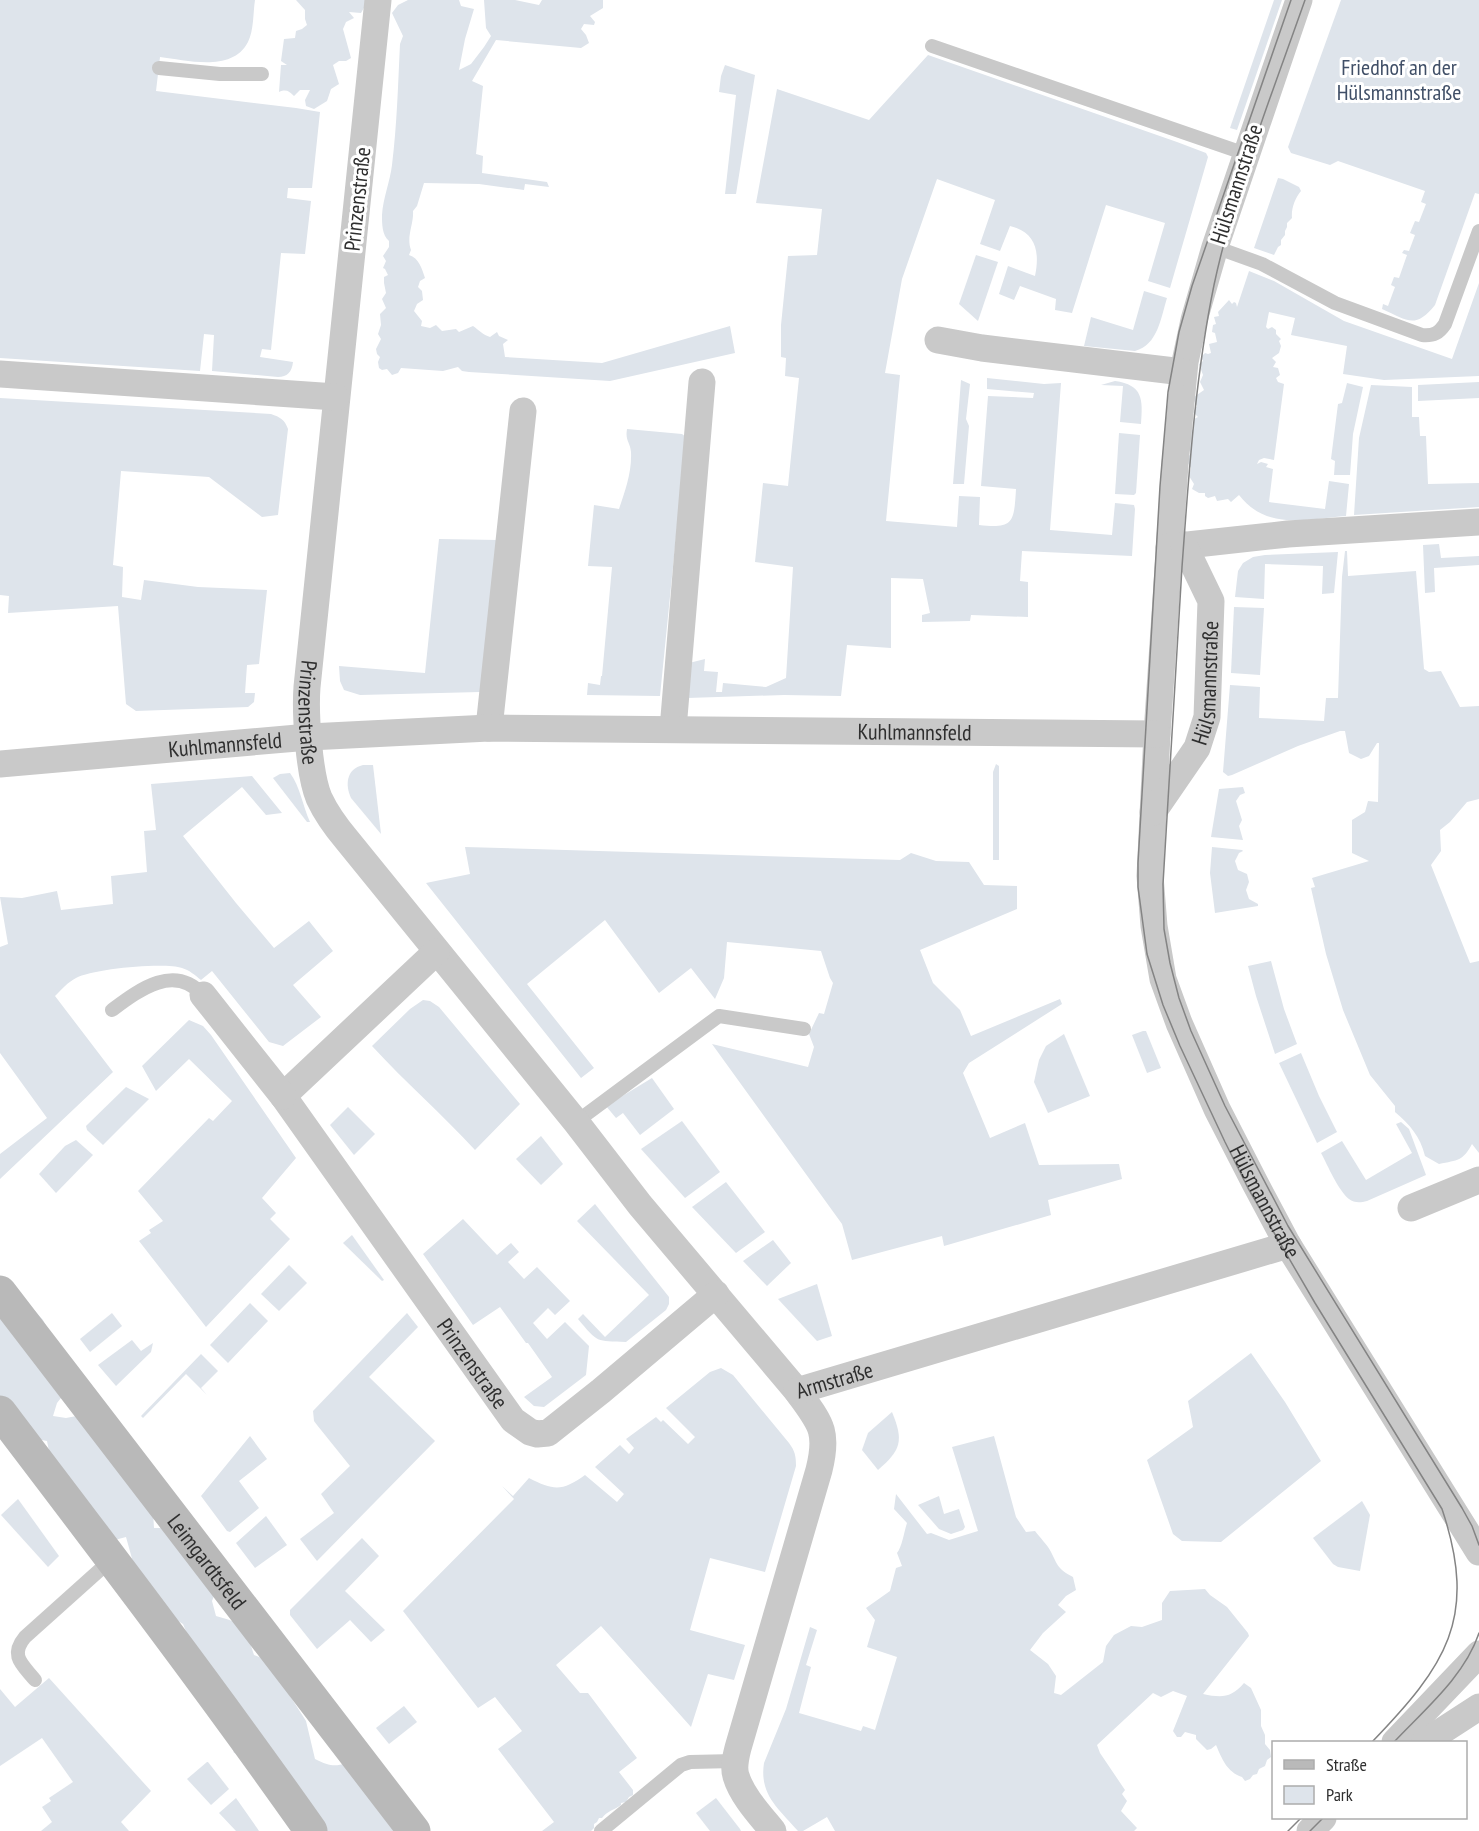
<svg xmlns="http://www.w3.org/2000/svg" width="1479" height="1831" viewBox="0 0 1479 1831" font-family="'PT Sans Narrow',sans-serif">
  <style>
    .green { fill: #dee4eb }
    .lines { fill: none; stroke-linecap: round; stroke-linejoin: round }
    .service { stroke: #c9c9c9; stroke-width: 14 }
    .minor { stroke: #c9c9c9; stroke-width: 27 }
    .secondary { stroke: #b9b9b9; stroke-width: 33 }
    .tram { stroke: #848484; stroke-width: 1.5 }
    .labels { text-anchor: middle; stroke-width: 6; stroke-linejoin: round; paint-order: stroke }
    .park-label { font-size: 22px; fill: #404f67; stroke: #fff }
    .street-label { font-size: 22px; fill: #2f2f2f; stroke: #fff }
  </style>
  <rect width="100%" height="100%" fill="#fff"/>
  <g class="green">
    <path d="M0 0H255C253 13 254 30 248 42 232 73 187 60 160 57L156 91 296 108 320 112 312 188H288L287 198 311 201 305 254 281 253 271 350 262 349 260 357 293 362C292 372 287 377 278 377L212 371 214 335 204 334 200 371 0 358Z"/>
    <path d="M296 0H367L368 1 361 13 349 12 354 18 346 22 343 29 351 58 346 61H339L333 65 339 84 331 89 327 101 314 109 306 106 305 100 310 90H300L294 96C289 91 286 89 279 92L281 65H287L281 61 284 39 295 38 296 31 302 29 307 25 305 19V10Z"/>
    <path d="M408 0H459L461 6 474 9 465 39 459 70 471 64 484 47 491 36 486 28 484 0H515L539 5 542 0H603V8L590 16 595 22 594 25 584 24 581 29 586 35 589 43 581 48 496 40 472 81 483 86 476 154 483 156 482 173 547 182 549 187 525 184 524 190 479 184 424 183 417 206 413 211C414 224 406 237 411 250L409 255C419 258 422 269 425 278L420 281 418 287 422 291 423 300 417 304 414 311 422 321 421 326 430 328 436 325 442 331 456 329 459 332 473 326C479 330 483 335 490 337L497 332 499 336 508 340 503 344 505 357 602 363 730 326 735 353 610 381 469 372 462 371 458 367 443 371 401 368 398 373 392 375 387 369 382 370 379 368 378 362 380 357 377 354 376 349 381 339 378 334 381 325 380 314 386 308 382 299 386 293 384 283V277L388 275 385 269 383 268 386 261 383 256 389 247V241C382 235 382 224 382 215 383 198 390 182 392 165 397 125 398 85 400 44L403 36 392 13 398 5Z"/>
    <polygon points="1274,0 1282,0 1237,130 1230,128"/>
    <path d="M1341 0H1479V194L1475 193 1435 305C1415 330 1407 320 1382 309L1383 304 1388 306 1395 287 1391 285 1394 277 1399 278 1407 255 1402 253 1404 250 1409 251 1415 235 1410 233 1415 221 1419 222 1426 204 1421 202 1425 191 1338 161 1330 165 1291 153 1288 147Z"/>
    <path d="M928 55 1177 142 1206 153 1208 157 1170 288 1148 281 1165 223 1106 205 1072 313 1055 310 1056 299 1020 286 1014 300 999 294 1008 266 1035 276C1040 252 1036 232 1010 226L1000 251 980 244 995 200 937 179 902 279 885 373 900 375 886 521 957 527 959 496 980 497 979 525C1014 529 1014 522 1016 489L981 486 988 396 1033 398 1034 393 987 389V378L1044 384 1061 383 1050 530 1112 535 1115 503 1134 505 1135 509 1132 556 1022 551 1020 581 1028 582V617L971 615 970 621 922 622V615L930 613 923 579 891 578V648L847 645 841 696 784 695 687 698 689 663 705 659 704 671 718 672 716 692H722L723 683 766 687 786 678 793 567 755 562 763 483 788 486 799 378 785 376 786 358 781 357V325L788 256 817 255 822 209 756 203 777 89 869 120Z"/>
    <polygon points="725,65 755,75 736,194 725,194 736,95 719,92 721,76"/>
    <path d="M1278 178 1283 179 1299 187 1301 191C1295 198 1291 209 1292 218L1287 223V227L1285 231V235L1281 240V245L1278 247 1274 255 1254 248Z"/>
    <polygon points="976,255 998,262 978,321 959,304"/>
    <path d="M1249 271 1274 281 1344 321 1452 359 1479 283V376L1384 380 1343 374 1347 346 1291 335 1295 318 1269 312 1266 327 1268 329 1272 327 1276 330V334L1281 339 1279 341 1281 346 1279 353 1272 358 1276 362 1273 367 1278 368 1280 375 1276 378 1278 382 1284 384 1274 460 1264 458 1259 460 1257 464 1261 462 1268 464 1266 467 1273 469 1269 502 1325 509 1329 481 1349 484 1346 516C1306 519 1267 531 1239 495L1231 502 1228 499 1217 501 1215 496 1208 498 1205 496V493H1199L1192 489 1194 484 1189 476 1191 468 1186 460 1191 453 1185 444 1186 434 1194 429V419L1198 417 1193 412 1197 406 1194 401V397L1204 390 1200 382 1203 375 1199 364 1203 361 1201 357 1205 353 1208 354 1211 353 1209 344 1217 342 1215 333 1212 332 1213 325 1216 324 1214 317 1219 316 1218 312 1229 300 1232 304 1234 302 1236 303 1237 307Z"/>
    <path d="M1144 291 1167 298C1161 317 1158 345 1135 351L1084 346 1091 317 1133 330Z"/>
    <polygon points="961,380 970,384 966,419 969,426 964,484 953,484"/>
    <path d="M1115 381C1143 385 1143 399 1141 424L1120 422 1123 386 1101 385Z"/>
    <polygon points="1479,382 1479,398 1418,401 1418,385"/>
    <polygon points="1347,383 1363,387 1353,434 1350,475 1334,475 1335,461 1331,459 1338,404 1342,403"/>
    <polygon points="1371,385 1412,387 1412,417 1419,417 1420,436 1426,436 1428,484 1479,483 1479,507 1354,515 1359,438"/>
    <path d="M0 398 271 414C280 417 285 420 288 429L278 515 262 517 209 477 121 471 113 565 123 567 122 597 141 600 144 580 198 587 267 590 259 664 247 665 245 693H255L254 702 248 707 136 711 126 704 118 606 8 613 9 596 0 595Z"/>
    <path d="M627 429 682 434 686 437 660 696 587 695 588 683 600 685 601 676H602L612 567 588 566 594 505 619 509C625 491 632 472 631 452 630 442 625 441 627 429Z"/>
    <polygon points="1119,433 1140,435 1136,493 1134,495 1115,494"/>
    <polygon points="439,539 498,540 480,692 360,695 344,690 340,681 339,666 425,673"/>
    <polygon points="1439,544 1441,558 1479,556 1479,565 1434,568 1435,592 1425,593 1423,545"/>
    <path d="M1345 551H1347L1348 576 1416 571 1424 669 1429 672 1441 671 1460 707 1479 706V799L1467 802 1450 822 1440 830 1441 851 1431 865 1470 963 1479 961V1153L1472 1144C1463 1161 1458 1160 1439 1164L1425 1156C1420 1136 1410 1125 1395 1112V1106L1370 1075 1343 1010 1326 954 1311 888 1315 887 1312 878 1369 861 1352 853V820L1365 812 1368 801 1378 802 1379 743H1377L1369 756 1361 759 1349 753 1345 731H1340L1298 746 1232 775 1228 776 1223 772 1230 685 1260 687 1259 718 1324 721 1326 698H1338L1342 577Z"/>
    <polygon points="1338,552 1334,593 1322,594 1323,566 1265,564 1264,599 1235,597 1238,571 1243,563 1253,557 1265,555"/>
    <polygon points="1234,607 1264,608 1260,675 1231,673"/>
    <polygon points="996,764 999,766 999,860 993,860 993,772"/>
    <path d="M363 765H373L381 834 351 798C345 785 346 769 363 765Z"/>
    <path d="M290 773C300 786 303 807 310 822H307L273 778 280 774Z"/>
    <path d="M252 776 282 813 266 815 242 787 183 836 236 903 274 948 309 921 333 951 293 985 321 1017 283 1046 269 1042 212 971 201 980C195 975 189 970 182 968 164 962 92 969 76 978 68 982 61 990 55 996L113 1072 0 1179V1154L47 1118 0 1053V947L8 944 0 897 22 898 57 891 61 910 113 904 111 876 147 872 144 831 156 830 151 784Z"/>
    <polygon points="1243,787 1245,793 1240,795 1236,801 1242,820 1239,826 1243,840 1211,837 1219,789"/>
    <polygon points="465,847 900,860 911,853 936,861 969,862 984,885 1017,886 1017,909 920,950 933,983 960,1010 971,1036 1060,999 1062,1004 969,1063 963,1073 990,1138 1025,1123 1039,1165 1119,1164 1122,1179 1048,1200 1051,1215 944,1246 942,1236 852,1260 842,1224 712,1044 808,1067 814,1047 809,1034 819,1013 824,1014 833,983 830,978 821,951 727,942 724,978 715,999 691,968 659,993 605,920 527,984 594,1068 581,1078 426,883 470,874"/>
    <polygon points="1212,847 1242,850 1243,851 1239,853 1235,861 1238,870 1247,874 1249,882 1246,890 1249,899 1258,904 1258,906 1215,913 1210,873"/>
    <polygon points="1271,961 1284,1009 1297,1044 1275,1054 1256,996 1248,966"/>
    <path d="M423 1000 430 1001 439 1007 520 1104 475 1150C442 1114 405 1082 372 1046L410 1009Z"/>
    <polygon points="189,1020 203,1026 211,1035 296,1158 262,1198 276,1213 270,1219 290,1239 206,1327 139,1241 151,1233 149,1230 163,1221 138,1191 209,1118 213,1121 232,1101 189,1059 156,1091 142,1066"/>
    <polygon points="1143,1031 1146,1031 1161,1068 1147,1073 1132,1035"/>
    <polygon points="1064,1034 1090,1096 1048,1113 1034,1082 1039,1060 1046,1046"/>
    <polygon points="1301,1053 1319,1096 1337,1132 1317,1143 1279,1063"/>
    <polygon points="652,1078 674,1109 640,1135 623,1113 616,1118 606,1106"/>
    <polygon points="126,1087 149,1099 103,1145 87,1130 86,1126"/>
    <polygon points="348,1107 375,1134 354,1155 330,1125"/>
    <polygon points="682,1121 720,1172 685,1198 641,1149"/>
    <path d="M1401 1122 1409 1129 1426 1175 1367 1201C1360 1203 1354 1203 1349 1199 1338 1190 1328 1166 1321 1153L1342 1141 1366 1180 1412 1153 1396 1124Z"/>
    <polygon points="541,1136 563,1164 541,1185 516,1159"/>
    <polygon points="76,1140 93,1155 56,1193 39,1174 65,1146"/>
    <polygon points="726,1182 765,1232 736,1253 692,1207"/>
    <path d="M595 1204 669 1297V1304L666 1310 626 1342C596 1341 598 1343 578 1319L583 1314 605 1337 649 1295 577 1221Z"/>
    <polygon points="463,1219 497,1255 511,1243 519,1252 508,1262 524,1279 537,1267 570,1301 555,1315 548,1308 533,1323 547,1339 565,1322 589,1346 586,1375 544,1407 534,1406 524,1397 552,1377 528,1343 526,1343 500,1307 473,1325 423,1254"/>
    <polygon points="352,1235 384,1280 382,1281 343,1243"/>
    <polygon points="773,1240 791,1263 767,1286 743,1261"/>
    <polygon points="289,1265 307,1283 279,1311 261,1294"/>
    <polygon points="817,1284 832,1336 817,1341 778,1299"/>
    <path d="M27 1302 43 1320 54 1342 68 1389 57 1403 53 1416 66 1418 87 1414 153 1512 154 1528H171L216 1591 212 1601 216 1616C245 1624 245 1626 254 1655L267 1660 306 1721 315 1759C334 1769 340 1766 358 1758L394 1831H293L249 1756 234 1753 219 1711 183 1624 149 1603 136 1573 126 1537 92 1546 49 1451 47 1441 0 1432V1317Z"/>
    <polygon points="250,1303 268,1321 228,1363 210,1345"/>
    <polygon points="112,1313 122,1326 90,1352 80,1339"/>
    <polygon points="407,1313 418,1327 369,1377 435,1441 317,1561 300,1539 334,1513 321,1494 350,1466 317,1425 314,1421 313,1411"/>
    <polygon points="132,1340 141,1351 153,1343 151,1352 116,1386 98,1365"/>
    <polygon points="1251,1353 1285,1402 1321,1461 1221,1542 1182,1541 1173,1534 1147,1460 1193,1427 1188,1401"/>
    <polygon points="201,1354 218,1371 201,1388 207,1395 186,1374 143,1418 141,1416"/>
    <path d="M721 1368 733 1375 789 1443C795 1451 796 1456 796 1466L765 1572 710 1558 690 1630 745 1645 734 1680 708 1674 691 1727 601 1626 556 1665 580 1693H588L637 1758 619 1772 633 1790V1795L629 1797 626 1802 621 1803V1805C614 1810 607 1811 602 1818H599L597 1822 594 1824V1828L591 1831H542L554 1822 498 1749 522 1731 495 1697 478 1708 403 1611 514 1499 502 1486 513 1496 529 1478C554 1491 563 1491 585 1475L617 1502 624 1494 595 1467 620 1445 629 1454 634 1448 626 1439 656 1417 661 1422 663 1420 688 1444 695 1437 666 1408 710 1372Z"/>
    <path d="M892 1412C904 1441 901 1450 878 1470L862 1450 868 1433Z"/>
    <polygon points="250,1436 267,1459 239,1481 259,1508 230,1532 227,1531 201,1496"/>
    <path d="M994 1436 1016 1517 1026 1532 1035 1531C1040 1538 1047 1544 1051 1552 1058 1566 1058 1569 1073 1577L1076 1590 1066 1596 1058 1605 1066 1612 1043 1633 1030 1650 1048 1664 1056 1676 1054 1693 1061 1695 1103 1662 1106 1646 1114 1635 1131 1626 1142 1627 1162 1620V1603L1170 1591 1205 1589 1210 1595 1227 1607 1248 1633 1249 1636 1203 1694C1222 1698 1231 1698 1244 1683L1251 1688 1261 1710V1726L1265 1735V1744L1270 1750 1271 1757 1267 1760 1265 1766 1259 1769 1257 1774 1253 1775 1250 1779 1245 1781 1242 1777C1227 1772 1222 1759 1216 1745L1211 1749 1207 1750 1196 1739V1735L1185 1732 1181 1737H1177L1173 1731 1187 1696 1173 1691 1161 1697 1153 1693 1097 1745 1100 1753 1125 1790 1122 1794 1127 1801 1121 1811 1137 1828 1134 1831H835L827 1817 803 1831H798C779 1809 759 1795 764 1763L786 1709 810 1627 817 1630 806 1665 811 1667 799 1713 861 1731 863 1726 875 1730 897 1657 867 1647 875 1620 866 1608 890 1591 896 1568 902 1566 897 1553C902 1547 904 1532 907 1523L894 1509 896 1494 927 1534 931 1533 949 1540 978 1531 952 1447Z"/>
    <polygon points="939,1496 944,1514 959,1509 965,1527 963,1530 951,1534 939,1529 918,1505"/>
    <polygon points="18,1499 59,1556 48,1567 1,1515"/>
    <polygon points="1362,1501 1370,1515 1360,1571 1338,1567 1333,1564 1313,1538"/>
    <polygon points="266,1516 287,1545 255,1568 236,1543"/>
    <polygon points="362,1538 379,1556 345,1591 385,1630 371,1642 350,1620 317,1649 290,1615 290,1610"/>
    <polygon points="49,1678 151,1791 121,1822 129,1831 41,1831 52,1822 42,1807 51,1801 49,1798 73,1782 42,1738 0,1766 0,1689 15,1707"/>
    <polygon points="404,1706 417,1722 389,1744 376,1728"/>
    <polygon points="207,1762 208,1762 229,1789 211,1805 187,1779"/>
    <polygon points="236,1798 257,1828 259,1831 236,1831 219,1813"/>
    <polygon points="716,1798 740,1829 741,1831 710,1831 696,1813"/>
  </g>
  <g class="lines">
    <g class="service">
      <polyline points="932,46 1246,154"/>
      <polyline points="159,68 220,74 262,74"/>
      <path d="M1215 247 1262 264 1335 303 1422 335C1434 336 1439 333 1445 324L1479 231"/>
      <path d="M112 1010C139 990 174 963 203 995"/>
      <polyline points="576,1122 719,1016 804,1029"/>
      <path d="M35 1680C23 1665 9 1656 25 1637L112 1559"/>
      <polyline points="601,1831 681,1765 690,1762 735,1761"/>
    </g>
    <g class="minor">
      <path id="s1" d="M378 0 307 687C305 713 309 774 319 798 326 813 336 827 347 840L576 1122 640 1205 797 1391C820 1423 829 1430 819 1470L738 1748C736 1756 733 1767 736 1776 742 1796 760 1815 773 1831"/>
      <path id="s2" d="M1299 0 1215 247 1194 320 1185 362 1175 464 1157 734 1150 876 1154 926 1163 979 1179 1023 1217 1109 1255 1183 1288 1245 1479 1552"/>
      <polyline points="938,340 982,348 1183,372"/>
      <polyline points="0,374 336,397"/>
      <polyline points="1169,547 1288,534 1479,522"/>
      <polyline points="489,728 523,411"/>
      <polyline points="673,729 702,382"/>
      <path id="s3" d="M0 764 309 737 489 728 1157 734"/>
      <path id="s4" d="M1153 812 1197 748 1207 717 1211 601 1184 545"/>
      <path id="s5" d="M436 952 283 1096 513 1420 530 1432 537 1434 548 1433 601 1391 716 1294"/>
      <polyline points="203,995 283,1096"/>
      <polyline points="1411,1208 1479,1180"/>
      <path id="s6" d="M797 1391 1288 1245"/>
      <polyline points="1395,1742 1479,1654"/>
      <polyline points="1425,1742 1479,1707"/>
      <polyline points="1310,1831 1323,1818"/>
    </g>
    <g class="secondary">
      <path id="s7" d="M0 1292 414 1831"/>
      <path d="M0 1412C105 1550 211 1689 311 1831"/>
    </g>
    <g class="tram">
      <path d="M1291 0 1192 286 1179 332 1168 392 1160 486 1138 863V887L1147 954 1163 1005 1180 1046 1225 1142 1248 1188 1315 1303 1442 1509C1479 1619 1445 1666 1372 1742"/>
      <path d="M1305 0C1272 94 1235 187 1214 285 1195 378 1189 472 1182 567 1176 673 1169 778 1163 884L1164 929 1170 963 1179 998 1191 1031 1225 1106 1288 1226 1462 1508 1472 1526 1479 1545"/>
      <path d="M1394 1742C1424 1710 1465 1676 1479 1633"/>
      <polyline points="1288,1831 1301,1818"/>
      <polyline points="1310,1831 1323,1818"/>
    </g>
  </g>
  <g class="labels">
    <g class="park-label">
      <text x="1399" y="75">Friedhof an der<tspan x="1399" dy="25">Hülsmannstraße</tspan></text>
    </g>
    <g class="street-label">
      <text transform="translate(1236 184) rotate(-72)" y="8">Hülsmannstraße</text>
      <text transform="translate(357 199) rotate(-84)" y="8">Prinzenstraße</text>
      <text dy="8" stroke="none"><textPath href="#s4" startOffset="144">Hülsmannstraße</textPath></text>
      <text dy="8" stroke="none"><textPath href="#s1" startOffset="716">Prinzenstraße</textPath></text>
      <text dy="8" stroke="none"><textPath href="#s3" startOffset="916">Kuhlmannsfeld</textPath></text>
      <text dy="8" stroke="none"><textPath href="#s3" startOffset="226">Kuhlmannsfeld</textPath></text>
      <text dy="8" stroke="none"><textPath href="#s2" startOffset="1244">Hülsmannstraße</textPath></text>
      <text dy="8" stroke="none"><textPath href="#s5" startOffset="538">Prinzenstraße</textPath></text>
      <text dy="8" stroke="none"><textPath href="#s6" startOffset="39">Armstraße</textPath></text>
      <text dy="8" stroke="none"><textPath href="#s7" startOffset="340">Leimgardtsfeld</textPath></text>
    </g>
  </g>
  <rect x="1272" y="1741" width="195" height="78" fill="#ffffff" stroke="#acacac" stroke-width="1.5"/>
  <rect x="1284" y="1760" width="30" height="9" fill="#b9b9b9" stroke="#acacac" stroke-width="1.5"/>
  <text x="1326" y="1771" font-size="18" fill="#2f2f2f">Straße</text>
  <rect x="1284" y="1786" width="30" height="18" fill="#dee4eb" stroke="#acacac" stroke-width="1.5"/>
  <text x="1326" y="1801" font-size="18" fill="#2f2f2f">Park</text>
</svg>
